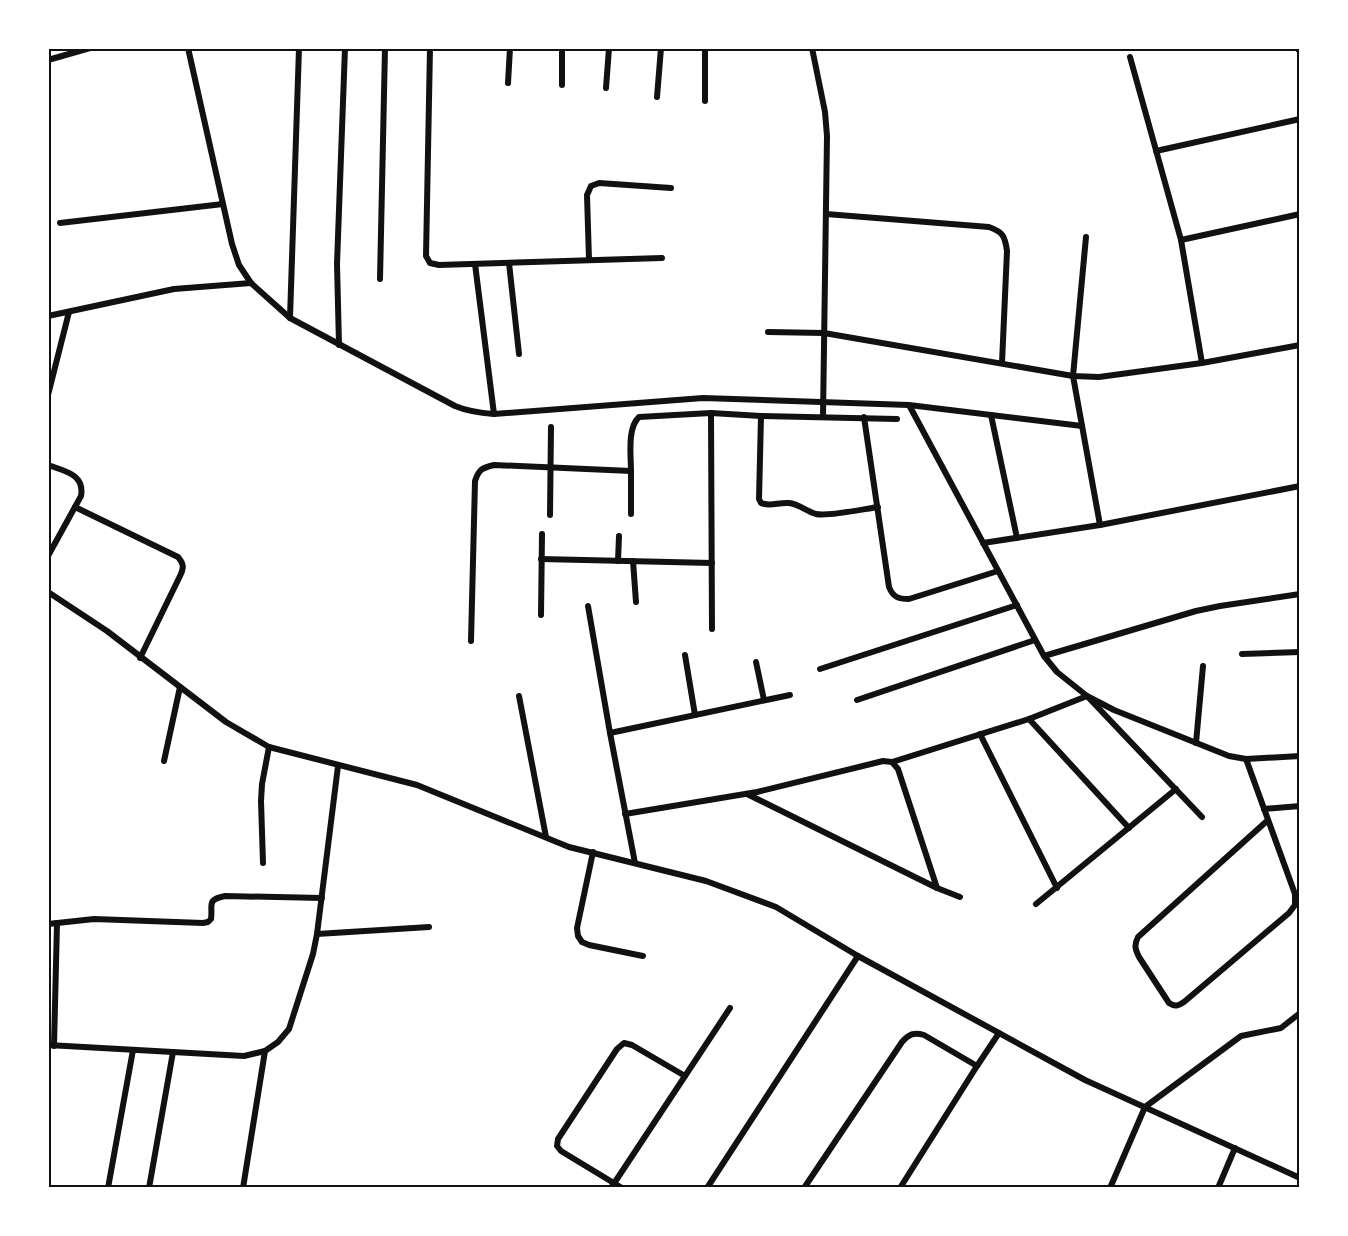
<svg xmlns="http://www.w3.org/2000/svg" width="1348" height="1236" viewBox="0 0 1348 1236" font-family="Lora,serif">
  <style>
    .lines { fill: none; stroke-linecap: round; stroke-linejoin: round }
    .minor { stroke: #111; stroke-width: 6 }
    .tertiary { stroke: #111; stroke-width: 9 }
    .neatline { fill: none; stroke: #111; stroke-width: 2 }
  </style>
  <rect width="100%" height="100%" fill="#fff"/>
  <g class="lines">
    <g class="minor">
      <path d="M188 48 232 244 239 265 251 283 290 318 455 406C467 411 480 413 494 414L703 398 909 405 1044 656 1057 672 1087 696 1114 710 1229 756 1246 759 1300 756"/>
      <polyline points="430,48 426,256 430,263 439,265 662,258"/>
      <polyline points="812,48 825,112 827,136 823,417"/>
      <polyline points="1130,57 1181,240 1202,363"/>
      <polyline points="48,60 90,48"/>
      <polyline points="508,83 510,48"/>
      <polyline points="562,85 562,48"/>
      <polyline points="606,88 609,48"/>
      <polyline points="657,97 661,48"/>
      <polyline points="705,101 705,48"/>
      <polyline points="1156,151 1300,119"/>
      <path d="M826 214 989 227C1003 232 1005 236 1007 251L1002 363"/>
      <polyline points="60,223 223,204"/>
      <polyline points="1086,237 1073,376 1100,525"/>
      <polyline points="1181,240 1300,214"/>
      <polyline points="589,260 587,195 591,186 599,183 671,188"/>
      <polyline points="509,263 519,354"/>
      <polyline points="475,264 494,414"/>
      <polyline points="380,279 385,48"/>
      <polyline points="48,316 174,289 251,283"/>
      <polyline points="290,318 299,48"/>
      <polyline points="768,332 824,333 1073,376 1099,377 1202,363 1300,345"/>
      <polyline points="339,345 337,264 345,48"/>
      <polyline points="48,395 69,312"/>
      <polyline points="909,405 1082,426"/>
      <polyline points="991,415 1017,538"/>
      <path d="M761 416 759 499 761 503C770 507 779 502 789 503 799 504 806 511 816 514 827 517 864 509 878 507"/>
      <path d="M864 417 889 587C893 597 898 599 909 599L998 571"/>
      <path d="M48 465C64 471 85 474 81 496L48 556"/>
      <polyline points="631,471 631,514"/>
      <path d="M75 507 178 557C184 564 184 568 180 576L140 658"/>
      <polyline points="550,515 551,427"/>
      <polyline points="983,543 1100,525 1300,486"/>
      <polyline points="541,559 712,563"/>
      <polyline points="618,561 619,536"/>
      <polyline points="633,561 636,602"/>
      <polyline points="48,592 107,631 226,722 269,747 417,785 569,847 706,881 776,907 858,956 1085,1080 1300,1178"/>
      <polyline points="588,606 610,733 635,863"/>
      <polyline points="541,615 542,534"/>
      <polyline points="712,629 711,413 761,416 897,419"/>
      <path d="M471 641 475 481C479 469 482 468 494 465L631 471C631 456 627 428 639 417L711 413"/>
      <polyline points="1242,654 1300,652"/>
      <polyline points="685,655 695,715"/>
      <polyline points="1044,656 1196,611 1220,606 1300,594"/>
      <polyline points="756,662 764,700"/>
      <polyline points="820,669 1017,605"/>
      <polyline points="519,696 546,837"/>
      <polyline points="857,700 1035,640"/>
      <polyline points="1029,719 1129,828"/>
      <polyline points="610,733 790,695"/>
      <polyline points="980,734 1057,888"/>
      <polyline points="1196,743 1203,666"/>
      <path d="M1246 759 1295 894V905L1289 913 1184 1002C1178 1006 1175 1007 1169 1003L1139 957C1135 949 1134 945 1138 937L1268 820"/>
      <polyline points="164,761 180,687"/>
      <polyline points="892,762 1029,719 1087,696 1202,817"/>
      <polyline points="747,794 937,888 960,897"/>
      <polyline points="1264,809 1300,806"/>
      <polyline points="625,814 757,792 883,761 892,762 898,769 937,888"/>
      <polyline points="593,852 577,928 578,936 582,942 589,945 643,956"/>
      <polyline points="263,863 261,801 262,784 269,747"/>
      <polyline points="1036,904 1176,789"/>
      <path d="M48 924 94 919 203 923 208 922 211 919C213 904 206 900 225 896L322 898"/>
      <polyline points="317,934 429,927"/>
      <polyline points="48,1045 244,1056 265,1051 278,1042 289,1029 313,954 317,934 338,766"/>
      <polyline points="54,1046 57,923"/>
      <polyline points="108,1188 133,1050"/>
      <polyline points="149,1188 173,1052"/>
      <polyline points="243,1188 265,1051"/>
      <polyline points="611,1188 730,1008"/>
      <polyline points="622,1188 561,1151 557,1146 558,1139 617,1049 624,1043 632,1045 685,1076"/>
      <polyline points="707,1188 858,956"/>
      <path d="M804 1188 902 1042C909 1034 914 1032 924 1035L977 1066 999 1033"/>
      <polyline points="900,1188 977,1066"/>
      <polyline points="1110,1188 1145,1107 1241,1036 1281,1028 1300,1013"/>
      <polyline points="1218,1188 1235,1148"/>
    </g>
    <polyline class="tertiary" points="1299,48 1300,49"/>
  </g>
  <rect width="1348" height="1236" fill="none" stroke="#ffffff" stroke-width="99"/>
  <rect x="50" y="50" width="1248" height="1136" class="neatline"/>
</svg>
